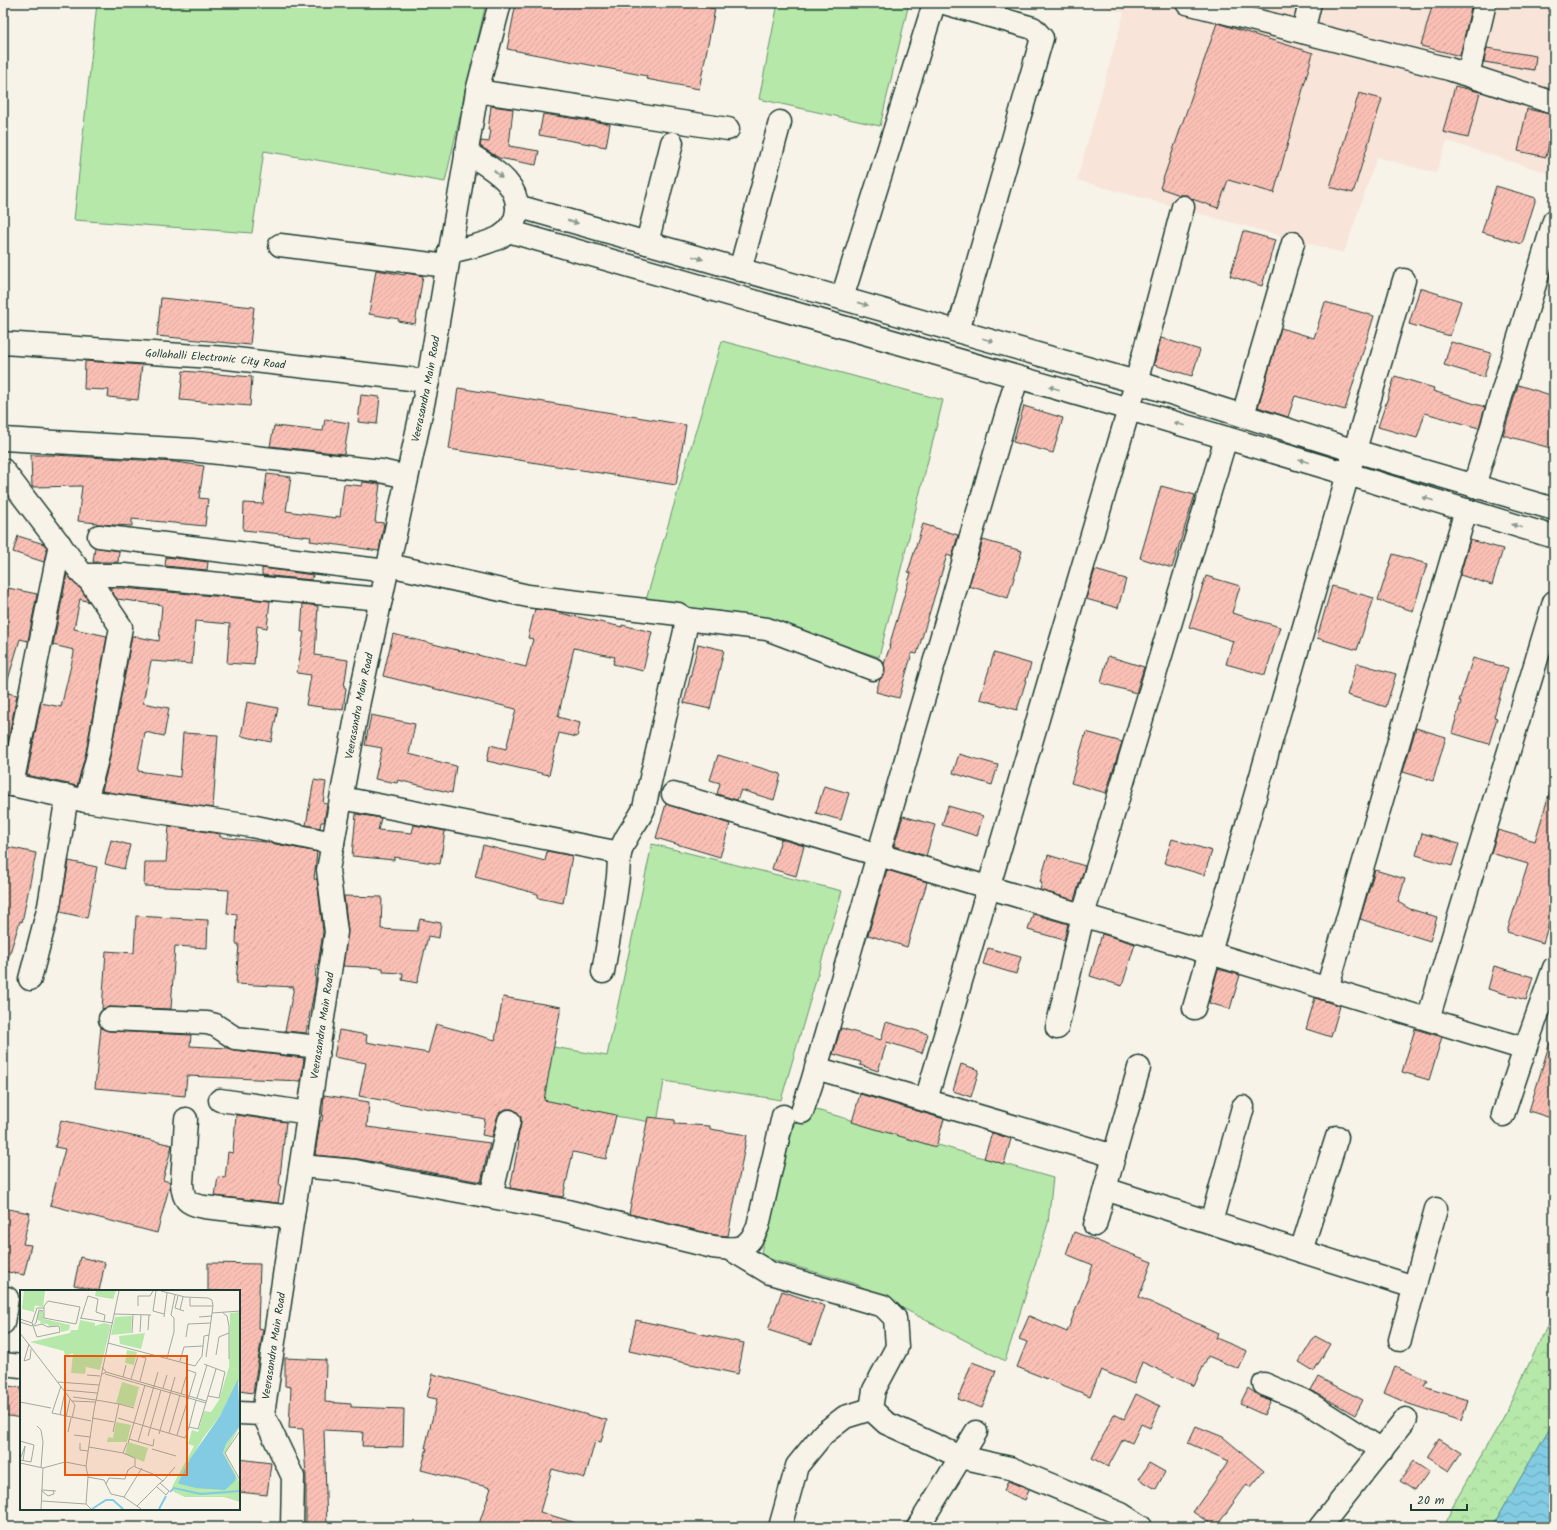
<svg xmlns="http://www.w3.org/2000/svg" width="1557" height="1530" viewBox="0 0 1557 1530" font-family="Kalam,sans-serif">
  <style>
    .built { fill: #f8e4d9 }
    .grass { fill: #b5e8a9; stroke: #6a926e }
    .forest { fill: url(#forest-crowns); stroke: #6a926e }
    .water { fill: url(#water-waves); stroke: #5a929d }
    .building { fill: url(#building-hatch); stroke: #1f3d34 }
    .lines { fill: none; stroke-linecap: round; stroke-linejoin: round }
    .minor-casing { stroke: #1f3d34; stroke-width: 25 }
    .minor { stroke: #f7f3e8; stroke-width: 22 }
    .oneway { fill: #8b988e }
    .labels { text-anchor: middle; stroke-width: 4; stroke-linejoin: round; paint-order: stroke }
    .street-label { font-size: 11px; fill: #1f3d34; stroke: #f7f3e8 }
    .inset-river { fill: none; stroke: #82cbe3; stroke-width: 2 }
    .inset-road { fill: none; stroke: #a1aaa0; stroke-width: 1 }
    .view { fill: #e8590c; fill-opacity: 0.15; stroke: #e8590c; stroke-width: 2 }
    .inset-edge { fill: none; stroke: #1f3d34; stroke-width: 2 }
  </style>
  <defs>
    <pattern id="forest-crowns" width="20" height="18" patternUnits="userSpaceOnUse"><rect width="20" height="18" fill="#b5e8a9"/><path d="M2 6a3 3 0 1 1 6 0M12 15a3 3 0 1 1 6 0" fill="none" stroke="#9bc892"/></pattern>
    <pattern id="water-waves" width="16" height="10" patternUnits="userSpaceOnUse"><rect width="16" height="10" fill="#82cbe3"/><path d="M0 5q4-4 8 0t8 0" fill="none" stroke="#6aa6b9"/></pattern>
    <pattern id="building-hatch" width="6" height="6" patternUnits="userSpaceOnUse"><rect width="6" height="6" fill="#fbc0b5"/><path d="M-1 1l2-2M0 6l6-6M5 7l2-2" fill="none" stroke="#d7a69c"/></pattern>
  </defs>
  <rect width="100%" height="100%" fill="#f7f3e8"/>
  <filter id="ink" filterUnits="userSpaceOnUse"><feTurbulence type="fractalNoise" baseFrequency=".025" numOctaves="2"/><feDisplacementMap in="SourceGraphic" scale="8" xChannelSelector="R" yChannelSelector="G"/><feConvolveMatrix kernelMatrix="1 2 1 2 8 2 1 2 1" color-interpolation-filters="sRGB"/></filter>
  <g filter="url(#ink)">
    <polygon class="built" points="1088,3 1554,3 1554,175 1447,141 1436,173 1377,157 1344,253 1077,180 1124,13"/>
    <g class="grass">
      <polygon points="97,3 486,3 445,182 264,151 252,233 74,220"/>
      <polygon points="778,3 909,3 880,126 759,99"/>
      <polygon points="722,341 943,400 879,657 771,622 646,600"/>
      <polygon points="652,844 842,891 781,1100 664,1081 657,1123 537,1103 547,1046 607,1056"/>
      <polygon points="799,1105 1053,1178 1048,1223 1005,1361 856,1284 760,1256"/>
    </g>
    <polygon class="forest" points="1554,1312 1554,1418 1549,1429 1492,1527 1443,1527 1456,1500 1502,1420"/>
    <polygon class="water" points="1554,1418 1554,1527 1492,1527 1549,1429"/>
    <g class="building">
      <polygon points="516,3 685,3 715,9 699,89 646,79 647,76 507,49"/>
      <polygon points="1433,3 1472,3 1460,56 1421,46"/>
      <polygon points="1217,23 1313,53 1274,193 1228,180 1218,208 1192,199 1187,195 1180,195 1160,188"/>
      <polygon points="1487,48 1536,56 1534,70 1484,62"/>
      <polygon points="1455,86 1480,92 1468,138 1443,132"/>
      <polygon points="1359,93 1382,99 1353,193 1330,187"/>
      <polygon points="491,106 513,109 509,146 539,151 536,165 499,158 480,146 481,141 489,142 491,130 488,130"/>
      <polygon points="1527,109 1554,115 1554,121 1546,157 1518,151"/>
      <polygon points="543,114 610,124 606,147 539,135"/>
      <polygon points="1496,186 1536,198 1522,244 1482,232"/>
      <polygon points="1243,231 1275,240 1262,286 1230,276"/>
      <polygon points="376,270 405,275 406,273 423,276 415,324 398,321 399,319 369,314"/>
      <polygon points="1420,288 1461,301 1450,336 1409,324"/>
      <polygon points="161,298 254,307 250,345 157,336"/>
      <polygon points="1325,302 1374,316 1345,410 1295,396 1288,417 1258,407 1281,328 1314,338"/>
      <polygon points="1161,338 1200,350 1192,376 1154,365"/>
      <polygon points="1451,342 1491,353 1484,377 1444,365"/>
      <polygon points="85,361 142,365 138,400 108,397 109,390 84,389"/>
      <polygon points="183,371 252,377 250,406 180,400"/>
      <polygon points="1395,376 1434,388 1433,391 1485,407 1479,428 1425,413 1417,438 1378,427"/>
      <polygon points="1518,385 1554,396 1554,449 1503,435"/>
      <polygon points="458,388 686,425 676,485 449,449"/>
      <polygon points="361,395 380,397 377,424 358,422"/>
      <polygon points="1024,406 1063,418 1053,453 1013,442"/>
      <polygon points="325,419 349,423 344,454 270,446 274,426 323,431"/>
      <polygon points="31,455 54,455 175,462 204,466 199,498 208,499 205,526 132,519 132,526 97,524 97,523 78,521 82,486 32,487"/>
      <polygon points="267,474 291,477 286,511 336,518 336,516 340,517 344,484 362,486 363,482 380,484 375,522 384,523 379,551 310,541 311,537 243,530 244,503 263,504"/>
      <polygon points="1161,486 1195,495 1172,568 1140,558"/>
      <polygon points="923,524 958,535 952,557 947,555 917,654 912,653 899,698 876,692 880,679 885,673 884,664 890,646 889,646 911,573 908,572"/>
      <polygon points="18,536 44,544 47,548 44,562 13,552"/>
      <polygon points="983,540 1022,551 1008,598 969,586"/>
      <polygon points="1470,540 1503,549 1492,585 1460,575"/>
      <polygon points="95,547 119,551 118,562 93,562"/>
      <polygon points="1393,554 1427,564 1413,611 1378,600"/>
      <polygon points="166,557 208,562 207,570 165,566"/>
      <polygon points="262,568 313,575 312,580 262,575"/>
      <polygon points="1095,570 1126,579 1118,608 1086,599"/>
      <polygon points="67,574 81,589 89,602 80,599 74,629 107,636 86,752 77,786 27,775 41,703 61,707 74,653 74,650 53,645"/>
      <polygon points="1206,576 1240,586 1232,613 1280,627 1265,675 1226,664 1233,641 1189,627"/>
      <polygon points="1332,586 1374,598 1357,650 1317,638"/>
      <polygon points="8,588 37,594 28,641 20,639 7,683 3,683 3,611"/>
      <polygon points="109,588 123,588 270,601 267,628 257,626 254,665 227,663 230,624 195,621 192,664 151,661 143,703 169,708 164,736 145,732 138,771 180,777 183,733 218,735 213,808 102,791 110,757 132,636 159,641 162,605 117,599"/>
      <polygon points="303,604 318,606 315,655 348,660 344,687 346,688 343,710 306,705 311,675 297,673 304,632 301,632"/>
      <polygon points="535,609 551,611 622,627 622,625 652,632 643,671 613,664 615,657 574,648 558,717 580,723 577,737 559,733 549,775 487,761 490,745 506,749 516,709 383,676 393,634 526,667 533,639 528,638"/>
      <polygon points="698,644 724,650 710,709 684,703"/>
      <polygon points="994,653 1031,664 1017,710 980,699"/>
      <polygon points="1108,656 1144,667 1136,693 1101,683"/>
      <polygon points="1473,658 1508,668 1494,717 1497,718 1489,744 1452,733 1461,701 1459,701"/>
      <polygon points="1357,663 1396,674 1386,707 1347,695"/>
      <polygon points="3,692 17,695 3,766"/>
      <polygon points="247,702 278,708 271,742 241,736"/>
      <polygon points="371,715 415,724 409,754 456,766 452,793 398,780 397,783 375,779 382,748 365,745"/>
      <polygon points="1416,728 1446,737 1433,781 1403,772"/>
      <polygon points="1086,732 1122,742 1106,793 1071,783"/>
      <polygon points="959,754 998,765 992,785 953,773"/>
      <polygon points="718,755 781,774 774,800 741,790 737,800 717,794 720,783 710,780"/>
      <polygon points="314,780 326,782 323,803 327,804 324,822 321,822 320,828 306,825"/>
      <polygon points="824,786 849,793 841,820 816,813"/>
      <polygon points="1550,791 1554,791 1554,907 1543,943 1507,932 1528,864 1491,853 1498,830 1535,841"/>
      <polygon points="666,804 730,824 720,857 656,838"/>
      <polygon points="948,806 983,816 977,836 942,825"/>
      <polygon points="356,814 381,818 378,830 412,833 414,825 445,831 440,864 394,857 394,860 352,856"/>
      <polygon points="903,816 935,825 926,856 894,846"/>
      <polygon points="169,826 220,834 220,837 265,842 317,852 314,879 317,879 323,932 318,965 316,965 315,987 306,1033 285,1031 294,987 236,984 239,944 236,944 237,914 227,913 229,890 144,886 145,862 166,862"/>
      <polygon points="1422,833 1459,844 1452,866 1416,855"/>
      <polygon points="781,839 804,846 796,876 772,869"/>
      <polygon points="1172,839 1212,851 1204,875 1164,863"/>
      <polygon points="111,840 130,845 124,869 105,864"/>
      <polygon points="483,845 545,861 547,851 572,856 563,903 538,898 538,894 475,877"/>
      <polygon points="3,846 36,853 22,922 20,921 6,965 3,965"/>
      <polygon points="1048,855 1085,866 1074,900 1040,890 1042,883 1040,882"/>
      <polygon points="69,861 97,867 87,918 60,912"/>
      <polygon points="887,870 927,882 922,899 921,898 907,947 868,935"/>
      <polygon points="1375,870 1405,879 1398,902 1410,909 1437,917 1430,941 1360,919"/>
      <polygon points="344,896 382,897 381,929 417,931 420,919 441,923 439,938 428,936 417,983 402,980 403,973 383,972 383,968 343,966 348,931"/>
      <polygon points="1033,914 1068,924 1064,940 1028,930"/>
      <polygon points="136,916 208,920 207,948 175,946 171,1009 111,1007 102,1009 106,951 134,953"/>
      <polygon points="1102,934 1135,944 1122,986 1090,976"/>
      <polygon points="988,948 1021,957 1016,974 983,964"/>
      <polygon points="1494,966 1533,977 1526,1000 1488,989"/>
      <polygon points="1218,969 1240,975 1230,1009 1209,1003"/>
      <polygon points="503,997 561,1007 544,1100 616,1115 606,1159 573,1152 563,1197 510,1188 519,1142 517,1141 521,1124 521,1117 517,1112 512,1109 506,1109 500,1112 497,1118 492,1137 482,1135 485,1119 359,1096 366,1063 334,1057 339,1030 367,1035 366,1042 428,1053 436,1024 495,1040"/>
      <polygon points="1315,998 1340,1006 1331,1037 1306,1029"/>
      <polygon points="886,1022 928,1034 922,1053 887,1042 878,1071 860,1065 861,1062 833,1054 841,1028 881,1040"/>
      <polygon points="101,1027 109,1031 191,1035 190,1046 227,1048 234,1050 304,1058 301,1081 187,1076 185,1096 95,1088"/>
      <polygon points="1415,1029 1442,1037 1429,1080 1402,1072"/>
      <polygon points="1550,1042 1554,1042 1554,1119 1529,1111"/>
      <polygon points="961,1064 979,1070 971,1097 953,1091"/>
      <polygon points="860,1094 944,1119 936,1147 852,1122"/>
      <polygon points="324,1095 369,1102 367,1127 490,1143 481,1182 358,1159 315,1155 320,1121 322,1121"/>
      <polygon points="236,1115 286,1122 279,1185 281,1186 278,1203 215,1196 218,1177 225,1178 228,1152 233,1153"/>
      <polygon points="648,1117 675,1120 675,1124 710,1126 710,1129 747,1135 728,1236 715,1235 629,1214"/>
      <polygon points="61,1120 172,1145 163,1180 170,1182 170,1184 157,1233 50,1205 65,1149 55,1147"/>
      <polygon points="992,1133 1011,1139 1004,1164 984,1158"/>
      <polygon points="3,1208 30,1213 23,1244 31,1245 24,1275 3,1271"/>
      <polygon points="1074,1232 1152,1262 1139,1297 1218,1333 1216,1338 1247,1351 1239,1369 1208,1356 1194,1386 1142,1362 1134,1384 1101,1370 1090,1396 1017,1367 1027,1342 1019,1339 1029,1316 1067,1332 1093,1265 1066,1254"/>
      <polygon points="80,1257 105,1263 99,1291 74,1285"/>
      <polygon points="208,1263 260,1264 258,1328 263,1329 253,1393 239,1391 239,1291 208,1291"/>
      <polygon points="782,1291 825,1306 812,1344 768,1330"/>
      <polygon points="636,1320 744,1343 738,1374 629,1351"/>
      <polygon points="1315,1336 1330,1344 1314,1371 1299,1362"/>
      <polygon points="285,1358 326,1360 325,1402 351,1404 351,1407 404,1409 403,1447 362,1446 363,1432 324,1430 327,1527 306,1527 306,1477 303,1429 289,1428 291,1387 285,1386"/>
      <polygon points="972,1362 996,1371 982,1408 958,1399"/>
      <polygon points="1395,1367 1427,1380 1424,1386 1468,1400 1461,1421 1409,1404 1384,1393"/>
      <polygon points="433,1374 607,1420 601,1442 595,1441 585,1478 552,1469 540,1512 576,1523 575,1527 478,1527 491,1488 421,1470 427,1448 425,1448 437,1399 427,1397"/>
      <polygon points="1318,1377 1363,1400 1355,1415 1311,1390"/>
      <polygon points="3,1385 21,1388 21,1418 3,1415"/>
      <polygon points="1248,1388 1259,1396 1271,1400 1264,1415 1240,1404"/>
      <polygon points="1136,1394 1160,1406 1150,1428 1141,1424 1132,1443 1123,1439 1108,1467 1092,1458 1114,1414 1124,1419"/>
      <polygon points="1196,1426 1223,1437 1264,1471 1251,1487 1247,1484 1216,1527 1193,1512 1229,1461 1188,1443"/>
      <polygon points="1439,1439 1461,1453 1449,1471 1427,1457"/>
      <polygon points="239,1459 271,1463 267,1495 239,1492"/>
      <polygon points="1414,1461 1429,1471 1415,1491 1400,1481"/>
      <polygon points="1149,1463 1165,1472 1156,1489 1139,1479"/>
      <polygon points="1008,1481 1029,1490 1025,1500 1004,1491"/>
    </g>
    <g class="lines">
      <defs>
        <g id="minor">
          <polyline points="944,3 1033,28 1042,38 958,331"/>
          <polyline points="1187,3 1449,69 1554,103"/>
          <polyline points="1303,32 1310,3"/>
          <polyline points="1468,75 1485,3"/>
          <polyline points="477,91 728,129"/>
          <polyline points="517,206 1136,382 1355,451 1554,509"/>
          <polyline points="508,231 1129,409 1348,474 1554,537"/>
          <polyline points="647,243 672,143"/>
          <polyline points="280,245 447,266"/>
          <path d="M449 252C466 248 485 245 500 237 521 224 522 199 506 181 495 169 480 161 466 152"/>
          <polyline points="740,270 780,122"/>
          <polyline points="842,298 933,7 938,3"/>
          <path id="s1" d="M3 343 227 358 428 381"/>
          <polyline points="1243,415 1293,243"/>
          <polyline points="3,439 192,450 381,471 407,477"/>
          <polyline points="3,470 83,575 90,581 121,627 98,755 86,801"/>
          <polyline points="1474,486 1554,221"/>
          <polyline points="99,536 387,571"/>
          <path d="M389 565 528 596 678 614 686 619 685 631 644 808C638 823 623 837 620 854 618 863 619 874 617 884 613 914 608 943 603 972"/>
          <polyline points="83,575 124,575 381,599"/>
          <polyline points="686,619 767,629 873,669"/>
          <polyline points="3,783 86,801 251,826 333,843"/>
          <polyline points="12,785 60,544"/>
          <polyline points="673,794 1210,953 1525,1049 1554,968"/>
          <polyline points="342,798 620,853"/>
          <polyline points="30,979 49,906 67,796"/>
          <polyline points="1327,989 1466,510"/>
          <polyline points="1194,1008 1404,280"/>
          <polyline points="110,1019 207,1023 215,1025 235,1038 319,1047"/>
          <polyline points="1428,1019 1554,602"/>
          <polyline points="1057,1028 1083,915 1226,438"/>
          <polyline points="816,1068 1114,1156 1139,1068"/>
          <polyline points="220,1100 309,1113"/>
          <polyline points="926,1100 1129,409 1183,207"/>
          <polyline points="802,1112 812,1082 1017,378"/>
          <polyline points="1503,1115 1525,1049"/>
          <path d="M186 1119 182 1183C183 1200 187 1204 204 1207L293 1217"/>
          <path d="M301 1166 355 1171 387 1178 563 1210 713 1247C737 1250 748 1251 758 1226L783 1116"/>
          <polyline points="1105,1189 1414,1287"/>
          <polyline points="491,1196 509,1121"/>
          <polyline points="1211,1222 1243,1107"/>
          <polyline points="1095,1225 1114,1156"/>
          <polyline points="732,1250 770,1273 883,1306 895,1318 897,1347 874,1390 871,1409 886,1423 961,1457 1010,1468 1121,1514 1141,1527"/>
          <polyline points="1301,1251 1337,1137"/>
          <polyline points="3,1323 7,1298"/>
          <polyline points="1400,1340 1436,1209"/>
          <polyline points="3,1364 21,1366"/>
          <polyline points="1264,1384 1307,1402 1382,1450"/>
          <polyline points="239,1413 263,1414 293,1477 292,1527"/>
          <path id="s2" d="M263 1414 336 932 328 870 359 701 428 381 477 91 500 3"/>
          <polyline points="780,1527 797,1466 823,1434 845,1417 871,1409"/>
          <polyline points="918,1527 976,1432"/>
          <polyline points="1320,1527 1406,1419"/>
        </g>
      </defs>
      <use href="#minor" class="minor-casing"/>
      <use href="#minor" class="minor"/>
    </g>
    <defs><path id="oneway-solid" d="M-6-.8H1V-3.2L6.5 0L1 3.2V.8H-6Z"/></defs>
    <g class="oneway">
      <use href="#oneway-solid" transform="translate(498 174) rotate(41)"/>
      <use href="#oneway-solid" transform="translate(573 222) rotate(16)"/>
      <use href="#oneway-solid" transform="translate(698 258) rotate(16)"/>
      <use href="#oneway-solid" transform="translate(863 304) rotate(16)"/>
      <use href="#oneway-solid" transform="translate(988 340) rotate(16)"/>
      <use href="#oneway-solid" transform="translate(1054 388) rotate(-164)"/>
      <use href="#oneway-solid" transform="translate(1179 424) rotate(-164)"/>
      <use href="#oneway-solid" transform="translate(1304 461) rotate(-163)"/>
      <use href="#oneway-solid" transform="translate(1428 499) rotate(-163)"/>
      <use href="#oneway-solid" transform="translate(1517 526) rotate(-163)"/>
    </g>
  </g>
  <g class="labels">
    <g class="street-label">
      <text dy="4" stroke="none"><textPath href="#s1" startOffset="213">Gollahalli Electronic City Road</textPath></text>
      <text dy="4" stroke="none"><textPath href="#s2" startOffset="1041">Veerasandra Main Road</textPath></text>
      <text dy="4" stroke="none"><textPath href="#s2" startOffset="717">Veerasandra Main Road</textPath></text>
      <text dy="4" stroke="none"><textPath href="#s2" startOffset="393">Veerasandra Main Road</textPath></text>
      <text dy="4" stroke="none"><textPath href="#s2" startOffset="69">Veerasandra Main Road</textPath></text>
    </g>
  </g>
  <g transform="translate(20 1290)">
    <rect width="220" height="220" fill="#f7f3e8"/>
    <path d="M4 1H16L14 22 2 19ZM76 1H96L93 9 75 6ZM220 22V82L209 77 210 23ZM112 26 111 43 91 45 95 27ZM60 30 75 33V36L84 33 91 35 80 80 66 77 65 84 51 83 53 63 45 66 44 61 10 52 50 43 51 40H58ZM125 43 121 59 100 54 99 46ZM107 60 117 62 114 75 105 73ZM102 92 119 97 114 117 96 113ZM96 132 111 135 107 152H87L88 147 93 148ZM108 152 128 158 124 172 105 164Z" fill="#b5e8a9"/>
    <path d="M16 1H25L23 17 13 15ZM19 21H23L24 29 50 35 49 40 41 42 40 35 29 37 28 34 20 33 21 31 17 30ZM209 77 220 82V89L200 126 183 148 158 193 212 180 203 163 206 154 220 136 205 164 220 193 205 201 169 200 156 194 154 199 167 205 220 206V212L204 207H165L154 202 152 197 174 156 168 154 172 140 178 142 184 121 191 122 199 110Z" fill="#b5e8a9"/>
    <path d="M219 192 220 206 167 205 154 199 156 194 169 200 205 201Z" fill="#b5e8a9"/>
    <path d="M218 89 220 136 206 154 203 163 216 187 215 191 205 200 176 198 160 194 158 193 170 169 200 126Z" fill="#82cbe3"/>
    <path class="inset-river" d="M150 202 154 198 181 204 220 201M72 219 86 210H93L103 219M139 219 146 206"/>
    <path class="inset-road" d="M136 1 133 21 144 24M141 1 165 7 188 8M158 6 155 18 164 21M170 8V16H193M28 11 60 17 56 34 24 28V16ZM118 16V6H130L133 1M160 20 163 7M192 23 220 21M203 23 207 26 209 36V69M94 24 131 25M144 27 147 3M179 27 192 26M60 28 93 33M61 28 68 6 78 9 76 22 85 25 84 31M0 29 12 33 17 18H24M0 32 12 36 16 33 19 20 23 21M12 33 17 47 40 42 39 36 28 37 22 34 14 36M128 40 129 25M120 42 121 25M0 43 55 115 52 128M112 43 113 25M166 47 168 34 191 33M88 53 175 76 182 66 183 56M9 54 4 71 10 69 11 59M196 65 199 47 209 43M186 67 189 45M147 68 154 42V28L151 25 155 5M160 71 164 57 183 56 184 46 189 45 193 16 192 10 188 8M184 74 205 82 199 108 188 106M86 82 186 111M85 84 186 113M67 85 80 86M81 85 86 82 82 77M103 87 106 75M111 89 118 66 126 68 120 91M38 92 79 95M41 96 32 123 71 131M143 98 147 85M44 100 77 103M53 107 76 110M177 108 187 75M76 110 99 114 93 142M52 111 75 112M0 112 31 118M99 114 114 118M40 125 45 102M46 127 50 109M72 128 94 132M98 128 165 148 169 137 178 139 196 79M17 136 21 140 23 152 21 177M169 137 176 110M220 141 205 163 220 190M48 142 51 128M149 143 160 105M139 144 155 87M54 145 70 147M157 145 176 83 168 80 161 104M128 146 141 100M109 149 133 156 134 149M0 151 14 155 11 172 0 170M118 152 138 82M60 153V160L68 161M108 153 125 95M69 157 103 163 107 153M132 159 156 166M103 163 115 168V177L133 184 143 191 140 193M0 170 5 156 3 171M0 173 23 178 45 172 66 176 68 187 84 190 91 204 104 207 121 219M66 176 74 120 99 1M68 187 66 214 71 219M143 191 155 177M86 194 89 188 105 189 108 180 114 176M22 200 36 201M22 201 28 206 34 204 33 200M104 207 122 178M22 211 66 214M117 216 140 193 149 201 146 205 137 197M21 219 23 178"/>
    <path class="view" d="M45 66H167V185H45Z"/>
    <rect width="220" height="220" class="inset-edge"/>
  </g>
  <rect width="1557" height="1530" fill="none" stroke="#f7f3e8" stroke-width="16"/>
  <rect x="8" y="8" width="1541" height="1514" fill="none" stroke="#1f3d34" stroke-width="1.5" filter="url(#ink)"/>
  <path d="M1411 1504v6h56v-6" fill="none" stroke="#1f3d34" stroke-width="2"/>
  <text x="1417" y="1504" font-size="12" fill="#1f3d34" stroke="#f7f3e8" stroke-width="3" paint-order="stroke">20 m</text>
</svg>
